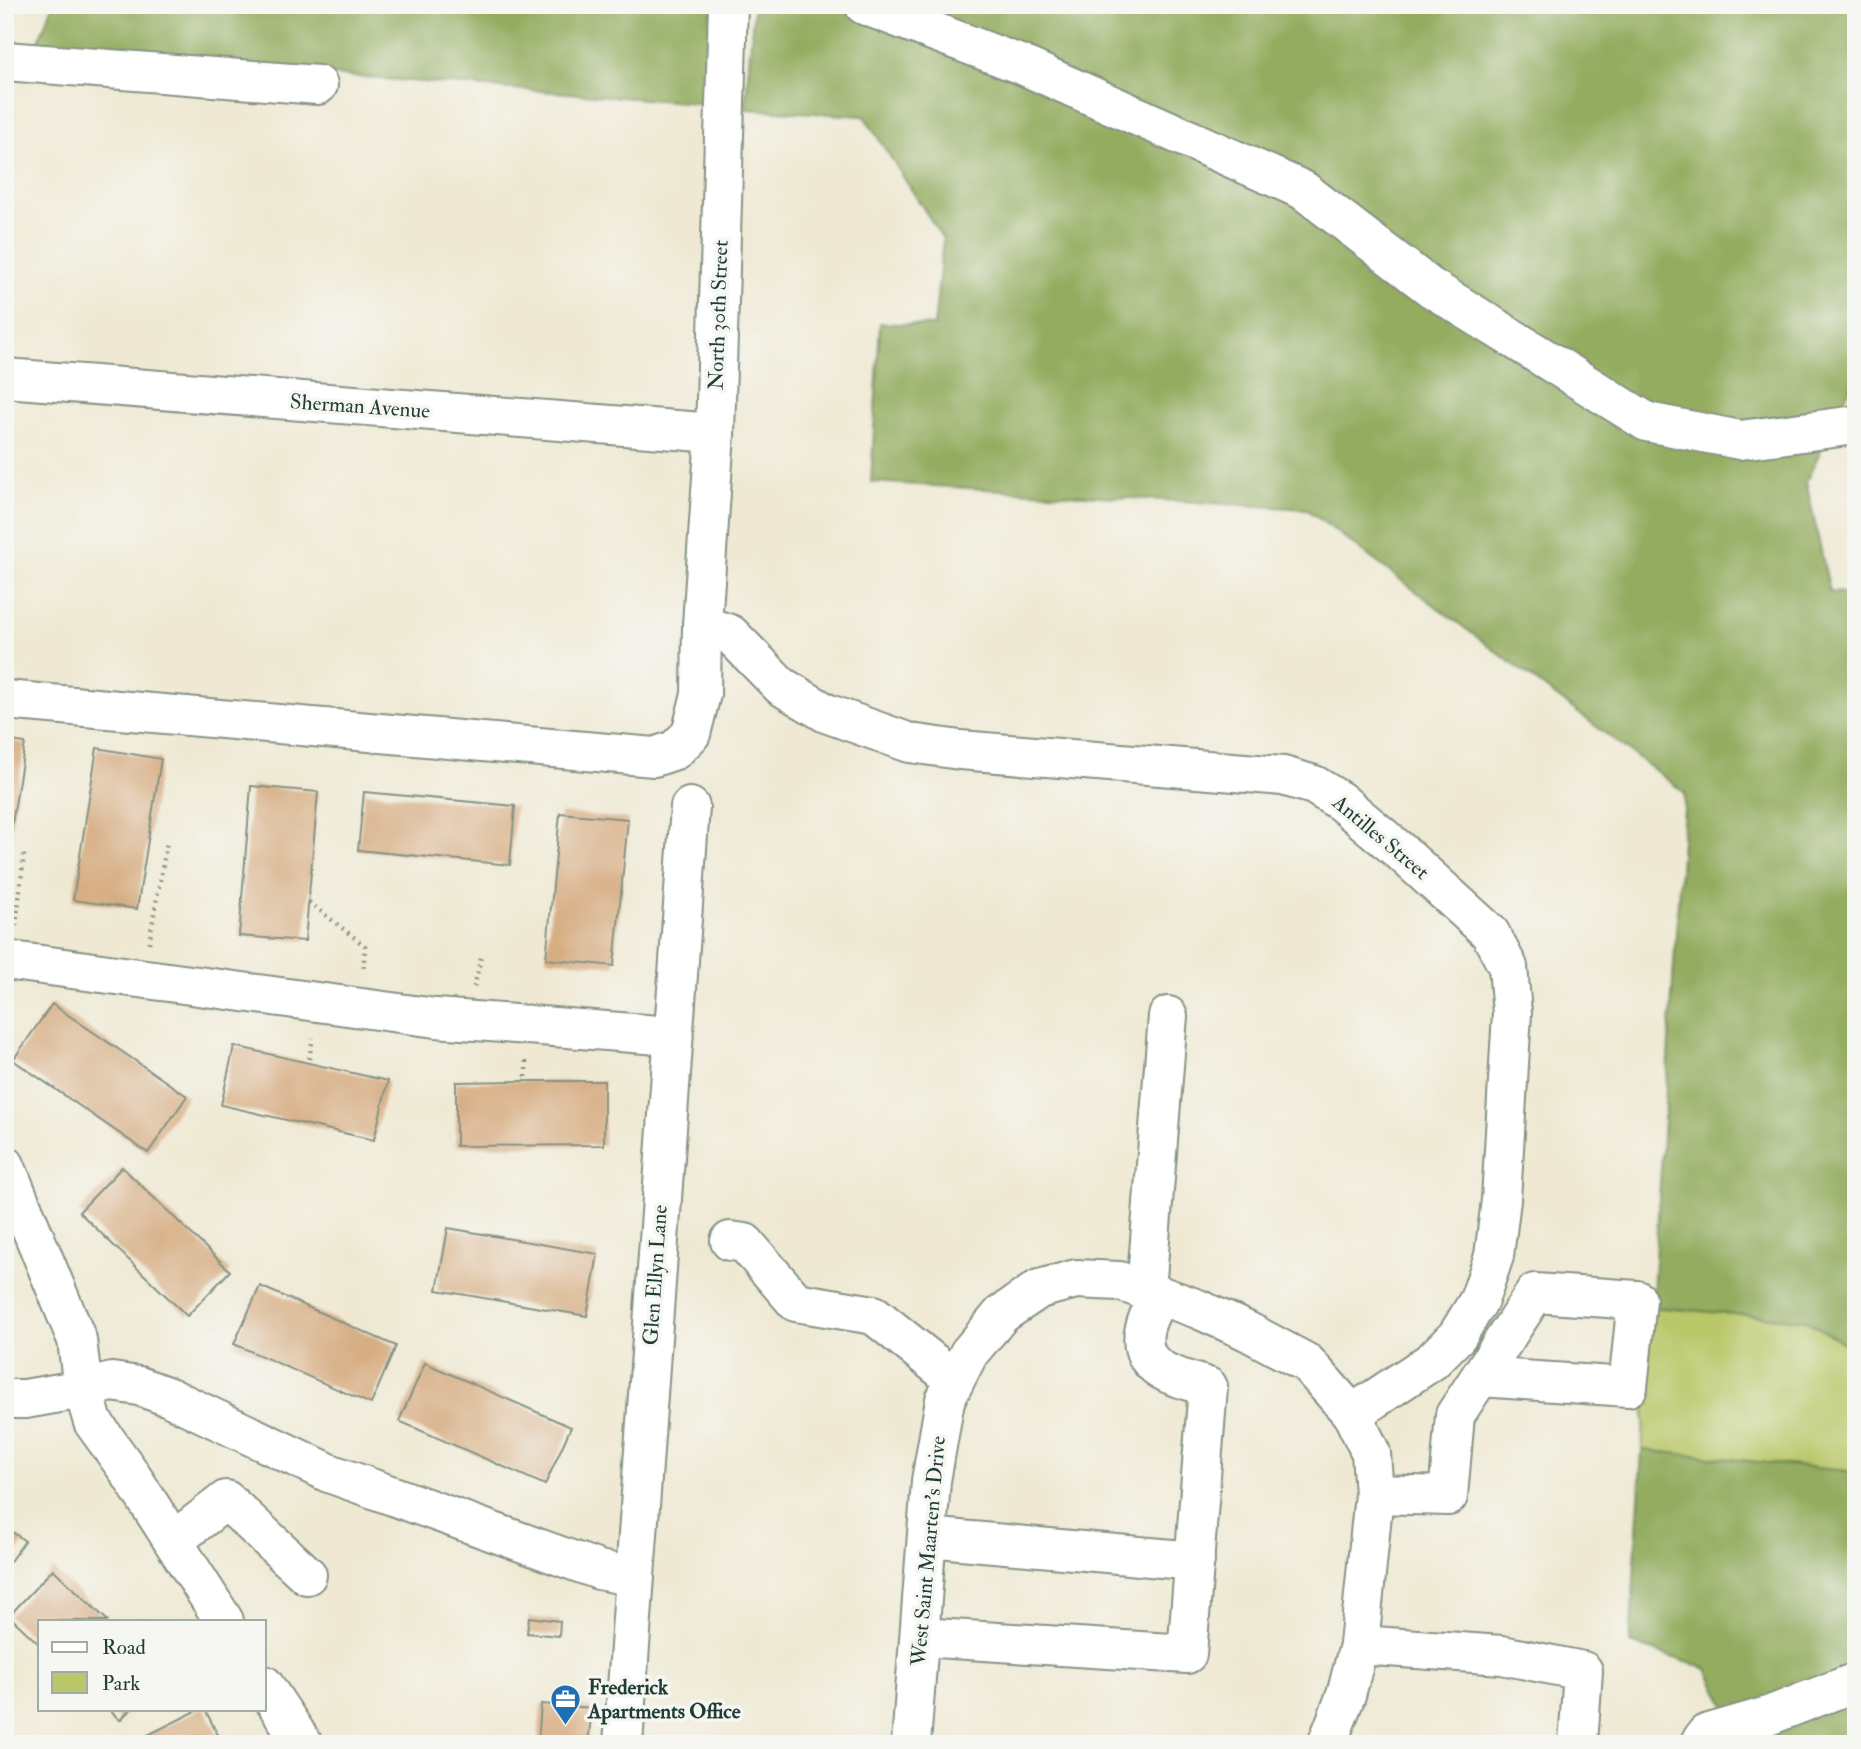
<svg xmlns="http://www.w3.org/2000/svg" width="1861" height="1749" viewBox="0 0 1861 1749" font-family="'IM FELL Double Pica',serif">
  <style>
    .green { fill: #bac86a; stroke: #6c824f; stroke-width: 2 }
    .forest { fill: #93ac5e; stroke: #597449; stroke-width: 2 }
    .building { fill: #d7ae84 }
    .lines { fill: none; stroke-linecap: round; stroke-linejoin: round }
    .minor-casing { stroke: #879384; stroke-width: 42 }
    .path { stroke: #879384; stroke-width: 4.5; stroke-dasharray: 2 5; stroke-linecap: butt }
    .minor { stroke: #fff; stroke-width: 38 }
    .labels { text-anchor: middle; stroke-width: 7; stroke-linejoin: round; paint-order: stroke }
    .street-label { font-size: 21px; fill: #1f3d34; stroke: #f6f6f2 }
    .poi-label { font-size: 21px; font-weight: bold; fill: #1f3d34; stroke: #f6f6f2; text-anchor: start }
  </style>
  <rect width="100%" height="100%" fill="#f6f6f2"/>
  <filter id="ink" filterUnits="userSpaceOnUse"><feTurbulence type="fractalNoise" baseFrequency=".0143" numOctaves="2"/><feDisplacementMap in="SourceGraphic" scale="14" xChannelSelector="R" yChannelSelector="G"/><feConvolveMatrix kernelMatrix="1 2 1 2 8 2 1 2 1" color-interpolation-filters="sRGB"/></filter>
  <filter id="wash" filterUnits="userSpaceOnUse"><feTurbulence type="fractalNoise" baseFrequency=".00686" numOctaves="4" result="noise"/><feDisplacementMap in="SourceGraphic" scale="28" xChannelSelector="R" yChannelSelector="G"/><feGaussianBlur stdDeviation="1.57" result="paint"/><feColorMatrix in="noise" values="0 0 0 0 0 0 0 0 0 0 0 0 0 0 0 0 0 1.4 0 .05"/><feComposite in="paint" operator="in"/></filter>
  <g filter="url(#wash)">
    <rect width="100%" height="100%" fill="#efe9d3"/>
    <polygon class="green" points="1652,1307 1805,1320 1856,1350 1856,1472 1642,1450"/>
    <g class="forest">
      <polygon points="53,5 715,5 709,104 34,52"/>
      <polygon points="754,5 1856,5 1856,375 1806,482 1830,592 1856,594 1856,1350 1805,1320 1652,1307 1685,793 1306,509 871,482 880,323 934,326 943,239 864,116 745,109"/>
      <polygon points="1642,1450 1856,1472 1856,1744 1774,1744 1736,1728 1707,1669 1630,1643"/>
    </g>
    <g id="blocks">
      <g class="building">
        <polygon points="5,740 25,743 7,855 5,855"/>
        <polygon points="97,748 161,759 137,909 73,900"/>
        <polygon points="251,786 318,792 305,941 239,936"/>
        <polygon points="364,792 515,806 510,865 358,850"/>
        <polygon points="560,813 628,819 614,966 546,959"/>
        <polygon points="52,1004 187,1096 148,1153 13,1060"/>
        <polygon points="234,1046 388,1081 374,1140 221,1105"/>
        <polygon points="526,1081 604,1081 604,1145 456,1146 456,1082"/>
        <polygon points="122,1167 230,1271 187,1316 79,1212"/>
        <polygon points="448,1228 598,1254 587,1316 437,1290"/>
        <polygon points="260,1286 396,1346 371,1404 234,1344"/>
        <polygon points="425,1363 571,1427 545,1485 399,1421"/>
        <polygon points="5,1527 25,1541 5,1568"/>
        <polygon points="53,1569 108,1621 40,1621 40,1645 9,1616"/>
        <polygon points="529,1617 560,1621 559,1636 527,1633"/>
        <polygon points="541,1704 592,1708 588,1744 538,1744"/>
        <polygon points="108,1709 131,1709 120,1720"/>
        <polygon points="200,1709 205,1709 222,1744 143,1744 140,1739"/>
      </g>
    </g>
  </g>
  <g filter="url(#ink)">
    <use href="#blocks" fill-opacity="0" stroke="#879384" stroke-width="2"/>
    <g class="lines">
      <defs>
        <g id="minor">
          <polyline points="864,5 1022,65 1303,190 1430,287 1647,422 1740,440 1856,425"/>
          <polyline points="5,61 318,85"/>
          <polyline points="5,378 715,433"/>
          <polyline points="702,625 730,634 781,686 826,713 910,743 960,750 1283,776 1314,785 1340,801 1401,852 1490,933 1508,967 1512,1013 1501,1200 1494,1256 1479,1300 1457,1336 1432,1361 1352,1414"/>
          <polyline points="5,700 654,757 675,750 691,734 701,694 702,625 715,433 728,5"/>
          <polyline points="5,960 436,1018 672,1036"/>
          <polyline points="5,1165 77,1340 83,1389 93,1422 127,1469 224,1621"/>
          <polyline points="730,1241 745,1243 796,1302 874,1315 955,1380"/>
          <polyline points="1146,1290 1168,1016"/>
          <polyline points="5,1399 25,1399 83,1389 112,1382 139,1386 169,1397 329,1473 599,1570 635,1577"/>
          <polyline points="1374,1494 1448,1496 1455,1415 1535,1293 1637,1300 1628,1387 1480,1377"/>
          <polyline points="927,1537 1195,1561"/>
          <polyline points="173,1541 226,1500 307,1575"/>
          <path d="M920 1637 1187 1654 1208 1387C1193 1382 1167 1376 1156 1366 1132 1347 1147 1316 1160 1296"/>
          <polyline points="1359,1645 1502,1655 1583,1671 1578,1744"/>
          <polyline points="264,1685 303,1744"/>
          <polyline points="623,1744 690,807"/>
          <polyline points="911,1744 931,1481 945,1400 969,1353 1002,1314 1039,1289 1076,1279 1119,1281 1198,1309 1247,1331 1307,1363 1352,1414 1371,1453 1374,1494 1359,1645 1346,1695 1327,1744"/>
          <polyline points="1699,1744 1706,1734 1768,1716 1856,1682"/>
        </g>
      </defs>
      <use href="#minor" class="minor-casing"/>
      <g class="path">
        <polyline points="309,902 365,946 363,972"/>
        <polyline points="16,926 24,854"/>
        <polyline points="149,943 167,841"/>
        <polyline points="474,987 481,957"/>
        <polyline points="309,1059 313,1038"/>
        <polyline points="526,1061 526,1081"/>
      </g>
      <use href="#minor" class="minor"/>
    </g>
  </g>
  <defs>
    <symbol id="office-pin" viewBox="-11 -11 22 30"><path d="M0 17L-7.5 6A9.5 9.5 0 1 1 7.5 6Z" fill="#1f6fb2" stroke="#f6f6f2"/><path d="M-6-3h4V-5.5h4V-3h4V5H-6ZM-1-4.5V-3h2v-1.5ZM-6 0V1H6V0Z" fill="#fff"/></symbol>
  </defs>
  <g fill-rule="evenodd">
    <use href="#office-pin" x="548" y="1682" width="35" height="47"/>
  </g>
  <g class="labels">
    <g class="street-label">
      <text transform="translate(718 315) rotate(-88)" y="7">North 30th Street</text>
      <text transform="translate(360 406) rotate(4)" y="7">Sherman Avenue</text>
      <text transform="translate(1381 837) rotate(40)" y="7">Antilles Street</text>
      <text transform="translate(655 1275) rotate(-86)" y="7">Glen Ellyn Lane</text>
      <text transform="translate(928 1551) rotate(-85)" y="7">West Saint Maarten's Drive</text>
    </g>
    <g class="poi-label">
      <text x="588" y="1694">Frederick<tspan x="588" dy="24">Apartments Office</tspan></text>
    </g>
  </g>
  <rect width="1861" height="1749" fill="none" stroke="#f6f6f2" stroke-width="28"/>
  <rect x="38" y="1620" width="228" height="91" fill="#f6f6f2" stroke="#a0aca6" stroke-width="2"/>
  <rect x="52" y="1642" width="35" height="10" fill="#ffffff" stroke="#a0aca6" stroke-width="2"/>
  <text x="102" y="1654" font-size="21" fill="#1f3d34">Road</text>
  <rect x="52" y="1672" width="35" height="21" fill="#bac86a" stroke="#a0aca6" stroke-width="2"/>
  <text x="102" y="1690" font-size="21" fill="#1f3d34">Park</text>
</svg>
